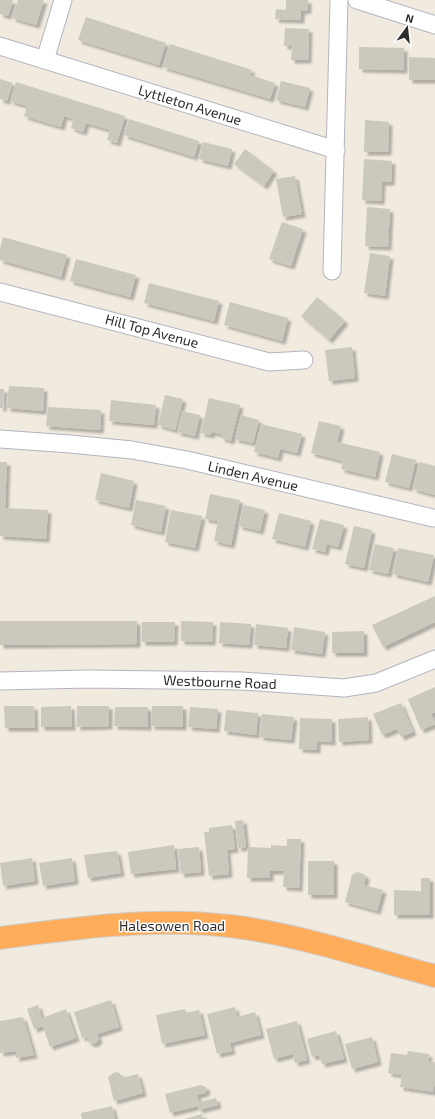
<svg xmlns="http://www.w3.org/2000/svg" width="435" height="1119" viewBox="0 0 435 1119" font-family="'Exo 2',sans-serif">
  <style>
    .building { fill: #cbc8bd; filter: url(#shadow) }
    .lines { fill: none; stroke-linecap: round; stroke-linejoin: round }
    .street-casing { stroke: #b3b4c2; stroke-width: 19 }
    .highway-casing { stroke: #cdcdcd; stroke-width: 24 }
    .street { stroke: #fff; stroke-width: 17 }
    .highway { stroke: #ffac5b; stroke-width: 22 }
    .labels { text-anchor: middle; stroke-width: 3; stroke-linejoin: round; paint-order: stroke }
    .street-label { font-size: 14px; fill: #2d2d2d; stroke: #fff }
  </style>
  <defs>
    <filter id="shadow"><feDropShadow dx="3.5" dy="3.5" stdDeviation="1" flood-color="#0004"/></filter>
  </defs>
  <rect width="100%" height="100%" fill="#f0eadf"/>
  <g class="building">
    <polygon points="0,0 13,0 8,16 0,14"/>
    <polygon points="18,0 44,0 36,25 12,18"/>
    <polygon points="286,0 308,0 308,10 301,11 301,20 275,19 276,9 286,10"/>
    <polygon points="86,17 166,43 159,65 78,40"/>
    <polygon points="285,28 309,29 308,60 291,60 292,46 284,46"/>
    <polygon points="170,44 252,70 250,75 275,83 270,99 163,67"/>
    <polygon points="359,47 404,48 404,70 359,69"/>
    <polygon points="409,57 435,58 435,80 409,80"/>
    <polygon points="0,79 13,83 7,101 0,99"/>
    <polygon points="281,81 310,88 305,107 276,100"/>
    <polygon points="16,82 125,116 117,143 107,140 110,130 86,123 83,132 71,128 74,119 64,116 61,127 24,116 27,106 10,101"/>
    <polygon points="129,119 199,141 194,157 124,135"/>
    <polygon points="365,120 389,122 388,152 364,152"/>
    <polygon points="203,142 232,149 228,166 199,159"/>
    <polygon points="245,149 274,171 264,186 234,164"/>
    <polygon points="364,159 392,161 391,182 382,182 381,201 362,200"/>
    <polygon points="295,176 302,214 283,217 276,179"/>
    <polygon points="367,207 390,209 388,247 365,246"/>
    <polygon points="282,222 303,229 291,266 269,259"/>
    <polygon points="3,237 67,255 61,277 0,260 0,249"/>
    <polygon points="370,253 390,256 385,296 364,293"/>
    <polygon points="76,259 136,275 130,297 70,281"/>
    <polygon points="149,283 219,301 214,321 144,303"/>
    <polygon points="317,297 345,321 329,340 301,316"/>
    <polygon points="230,302 288,318 282,341 224,325"/>
    <polygon points="352,347 355,378 329,381 325,350"/>
    <polygon points="9,386 44,388 43,411 7,408"/>
    <polygon points="0,389 4,389 3,408 0,408"/>
    <polygon points="165,395 183,399 175,430 158,425"/>
    <polygon points="209,398 240,405 231,441 221,438 222,434 211,432 211,435 201,433"/>
    <polygon points="111,400 156,405 154,425 109,421"/>
    <polygon points="48,407 101,410 100,430 46,426"/>
    <polygon points="182,411 200,415 195,436 177,432"/>
    <polygon points="241,415 259,420 253,443 235,439"/>
    <polygon points="319,421 341,426 337,442 380,452 375,477 341,469 343,461 311,453"/>
    <polygon points="261,424 302,434 297,453 280,449 278,458 254,452"/>
    <polygon points="392,454 416,460 409,488 385,482"/>
    <polygon points="0,462 7,462 5,508 48,510 46,539 0,536"/>
    <polygon points="420,462 435,466 435,495 413,489"/>
    <polygon points="101,473 134,481 129,508 95,500"/>
    <polygon points="210,494 240,500 231,545 214,541 218,521 205,519"/>
    <polygon points="136,500 166,506 161,532 131,525"/>
    <polygon points="244,505 265,510 260,531 239,526"/>
    <polygon points="171,510 202,516 195,548 165,542"/>
    <polygon points="279,513 311,521 305,547 272,539"/>
    <polygon points="320,519 344,525 338,547 327,544 325,552 312,549"/>
    <polygon points="354,526 372,530 364,568 345,564"/>
    <polygon points="375,544 394,548 388,574 369,570"/>
    <polygon points="398,548 434,555 428,582 393,574"/>
    <polygon points="435,596 435,622 383,647 372,625"/>
    <polygon points="0,621 137,621 137,644 0,645"/>
    <polygon points="181,621 213,622 212,642 181,641"/>
    <polygon points="142,622 175,622 174,642 142,642"/>
    <polygon points="220,622 251,624 249,645 219,643"/>
    <polygon points="256,624 288,628 286,648 254,645"/>
    <polygon points="294,627 325,632 322,654 291,650"/>
    <polygon points="364,631 364,653 332,653 332,632"/>
    <polygon points="435,687 435,712 431,714 435,724 421,730 408,699"/>
    <polygon points="401,703 413,732 401,737 397,729 382,735 373,714"/>
    <polygon points="4,706 34,706 35,728 5,728"/>
    <polygon points="71,706 72,727 41,727 41,707"/>
    <polygon points="77,706 109,706 109,726 77,727"/>
    <polygon points="152,706 183,706 183,727 151,726"/>
    <polygon points="115,707 148,707 148,727 114,726"/>
    <polygon points="190,707 218,709 216,729 188,727"/>
    <polygon points="226,710 258,713 256,735 224,731"/>
    <polygon points="262,714 294,717 291,740 260,737"/>
    <polygon points="368,717 369,740 339,742 338,719"/>
    <polygon points="300,718 332,719 332,742 317,741 317,750 299,749"/>
    <polygon points="243,820 246,847 238,848 235,821"/>
    <polygon points="232,825 235,849 227,850 229,874 209,876 204,832 209,832 209,828"/>
    <polygon points="287,839 301,839 299,888 283,887 284,871 270,871 270,878 247,878 248,847 271,848 271,845 287,846"/>
    <polygon points="174,845 176,869 131,874 128,852"/>
    <polygon points="199,847 201,872 181,874 178,849"/>
    <polygon points="117,851 121,873 88,878 84,855"/>
    <polygon points="32,858 35,881 3,886 0,863"/>
    <polygon points="72,858 75,881 43,886 39,863"/>
    <rect x="308" y="861" width="26" height="34"/>
    <polygon points="357,872 364,874 366,877 364,885 383,890 377,911 345,902 352,875"/>
    <polygon points="421,878 430,878 430,915 394,915 394,890 421,891"/>
    <polygon points="111,1000 119,1027 97,1034 99,1039 97,1042 93,1044 88,1042 87,1037 82,1038 74,1012"/>
    <polygon points="38,1005 42,1018 66,1009 76,1038 50,1047 43,1026 34,1029 27,1009"/>
    <polygon points="235,1007 237,1017 255,1012 261,1035 230,1043 232,1051 217,1054 207,1014"/>
    <polygon points="185,1009 186,1013 199,1010 205,1035 162,1044 156,1015"/>
    <polygon points="23,1017 34,1055 16,1058 16,1051 0,1053 0,1021"/>
    <polygon points="297,1021 307,1060 295,1063 293,1054 274,1059 266,1029"/>
    <polygon points="336,1031 344,1059 322,1064 319,1055 312,1057 307,1039"/>
    <polygon points="372,1037 378,1062 352,1069 345,1044"/>
    <polygon points="408,1051 429,1054 428,1061 435,1062 435,1081 433,1092 400,1087 402,1075 388,1073 391,1053 407,1055"/>
    <polygon points="115,1072 120,1073 121,1078 138,1074 143,1093 114,1101 108,1077"/>
    <polygon points="201,1085 206,1087 207,1090 205,1093 197,1095 199,1102 216,1098 218,1105 199,1110 198,1106 170,1113 165,1094"/>
    <polygon points="112,1106 115,1119 82,1119 81,1113"/>
    <polygon points="202,1114 203,1119 185,1119"/>
  </g>
  <g class="lines">
    <defs>
      <g id="street">
        <polyline points="357,0 435,25"/>
        <polyline points="0,46 336,150"/>
        <polyline points="45,60 63,0"/>
        <polyline points="332,271 339,0"/>
        <polyline points="0,292 269,362 304,360"/>
        <polyline points="0,439 70,444 132,450 187,460 433,518"/>
        <polyline points="0,681 88,679 242,681 344,688 376,683 435,659"/>
      </g>
      <path id="highway" d="M0 938C74 928 155 917 229 926 299 934 367 958 435 976"/>
    </defs>
    <use href="#street" class="street-casing"/>
    <use href="#highway" class="highway-casing"/>
    <use href="#street" class="street"/>
    <use href="#highway" class="highway"/>
  </g>
  <g class="labels">
    <g class="street-label">
      <text transform="translate(190 105) rotate(17)" y="5">Lyttleton Avenue</text>
      <text transform="translate(152 331) rotate(15)" y="5">Hill Top Avenue</text>
      <text transform="translate(253 476) rotate(13)" y="5">Linden Avenue</text>
      <text transform="translate(220 682) rotate(2)" y="5">Westbourne Road</text>
      <text x="172" y="931">Halesowen Road</text>
    </g>
  </g>
  <g transform="translate(407 28) rotate(15)" stroke="#ffffff" stroke-width="3" paint-order="stroke">
  <path d="M0-3L7 15L0 10L-7 15Z" fill="#2d2d2d"/>
  <text y="-6" font-size="11" font-weight="bold" text-anchor="middle" fill="#2d2d2d">N</text>
  </g>
</svg>
